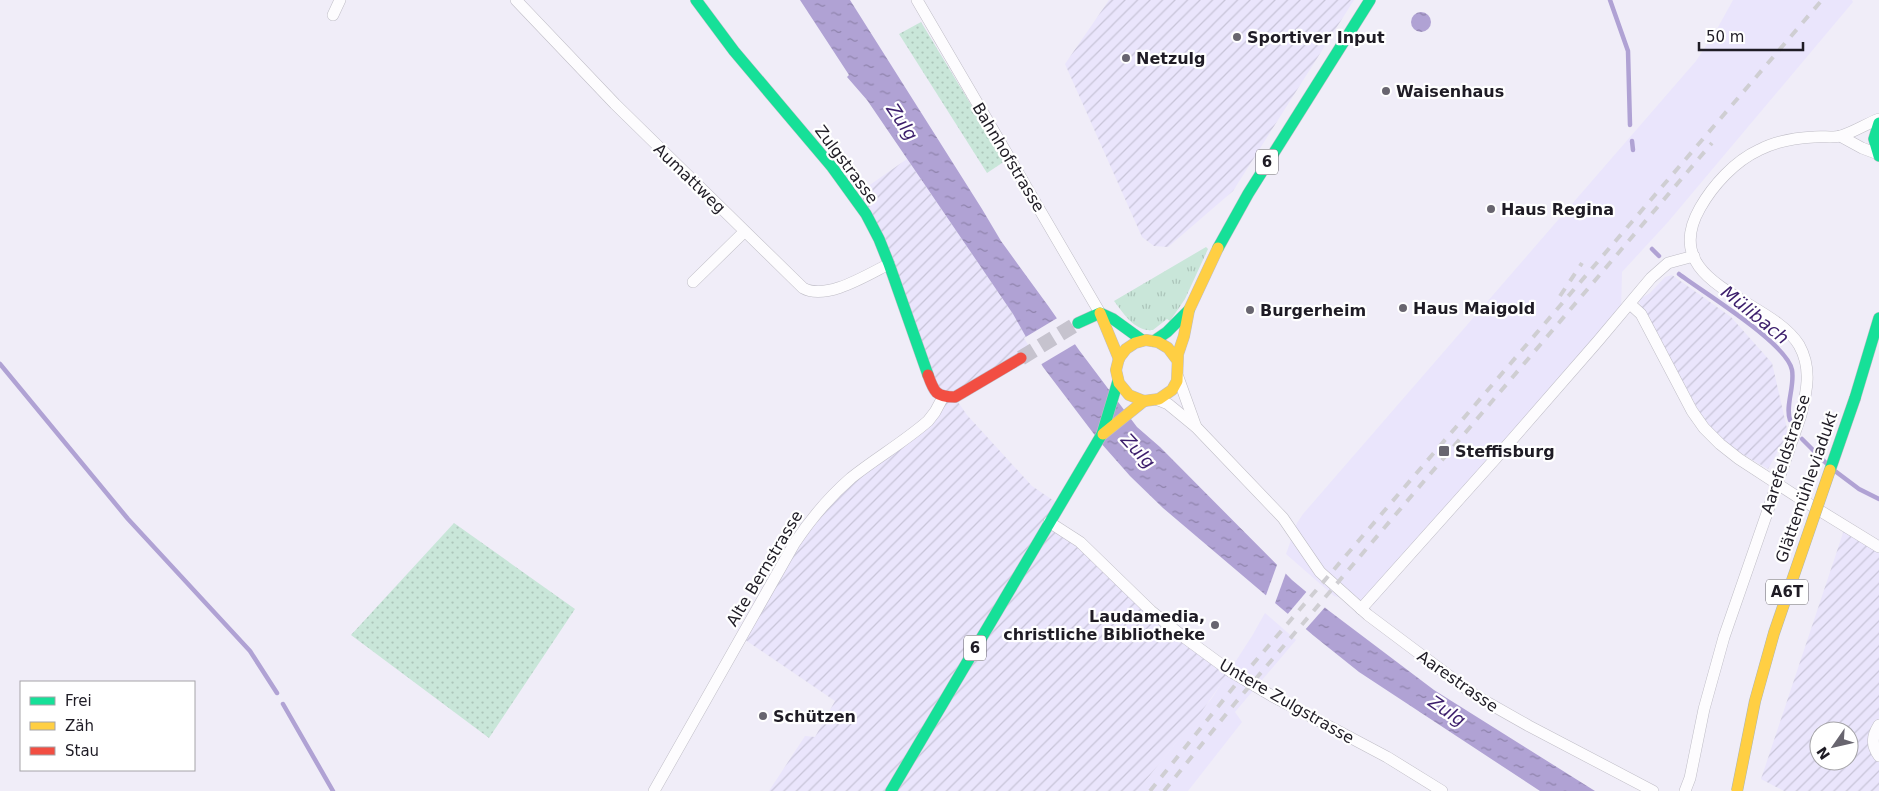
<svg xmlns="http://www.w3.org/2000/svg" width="1879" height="791" viewBox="0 0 1879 791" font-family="'DejaVu Sans',sans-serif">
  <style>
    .built { fill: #eae5fc }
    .industrial { fill: url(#industrial-furrows); fill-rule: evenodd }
    .grass { fill: url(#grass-tufts) }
    .park { fill: url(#park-dots) }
    .water { fill: url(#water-ripples) }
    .pier { fill: #f0edf8 }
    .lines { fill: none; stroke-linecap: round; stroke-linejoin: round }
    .stream { stroke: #b0a2d4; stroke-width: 4.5 }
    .secondary-tunnel { stroke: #c6c3ce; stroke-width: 15; stroke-dasharray: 15 8; stroke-linecap: butt }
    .street-casing { stroke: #bfbdc6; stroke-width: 12 }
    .fast-casing { stroke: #bfbdc6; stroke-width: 12 }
    .slow-casing { stroke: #bfbdc6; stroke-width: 12 }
    .jam-casing { stroke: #bfbdc6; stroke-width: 12 }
    .street { stroke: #fdfcfe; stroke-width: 11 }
    .fast { stroke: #16e098; stroke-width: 11 }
    .slow { stroke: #ffcf43; stroke-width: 11 }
    .jam { stroke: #f24e42; stroke-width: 11 }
    .rail { stroke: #cfced2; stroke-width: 4; stroke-dasharray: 9 9; stroke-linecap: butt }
    .fast-bridge-casing { stroke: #acb5b5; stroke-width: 12; stroke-linecap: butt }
    .slow-bridge-casing { stroke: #acb5b5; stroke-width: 12; stroke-linecap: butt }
    .fast-bridge { stroke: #16e098; stroke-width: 11 }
    .slow-bridge { stroke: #ffcf43; stroke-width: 11 }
    .poi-dot { fill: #68656f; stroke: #fff; stroke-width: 2 }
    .labels { text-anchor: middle; stroke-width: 4.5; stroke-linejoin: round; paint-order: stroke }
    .shield { fill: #fff; stroke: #626066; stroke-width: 1 }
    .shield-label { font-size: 15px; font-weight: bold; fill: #1f1c25 }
    .poi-label { font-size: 16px; font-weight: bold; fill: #1f1c25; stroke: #fff; text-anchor: start }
    .street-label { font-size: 16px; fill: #1f1c25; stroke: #fff }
    .water-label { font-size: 18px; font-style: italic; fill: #3c1e6c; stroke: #fff }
  </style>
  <defs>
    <pattern id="industrial-furrows" width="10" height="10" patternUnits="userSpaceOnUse" patternTransform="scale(1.25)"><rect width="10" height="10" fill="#eae5fc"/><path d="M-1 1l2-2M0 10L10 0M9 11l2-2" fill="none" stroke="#c8c4d8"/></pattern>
    <pattern id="grass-tufts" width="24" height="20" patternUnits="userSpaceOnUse" patternTransform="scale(1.25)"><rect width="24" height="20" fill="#c9e6d9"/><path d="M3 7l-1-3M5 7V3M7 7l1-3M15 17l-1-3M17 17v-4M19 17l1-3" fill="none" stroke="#acc5ba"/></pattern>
    <pattern id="park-dots" width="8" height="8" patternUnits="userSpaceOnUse" patternTransform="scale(1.25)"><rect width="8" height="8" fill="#c9e6d9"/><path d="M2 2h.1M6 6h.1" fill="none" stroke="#acc5ba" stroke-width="1.8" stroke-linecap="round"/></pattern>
    <pattern id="water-ripples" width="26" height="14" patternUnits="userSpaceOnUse" patternTransform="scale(1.25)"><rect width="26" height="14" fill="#b0a2d4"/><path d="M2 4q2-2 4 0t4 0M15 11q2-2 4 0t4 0" fill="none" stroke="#8f83ac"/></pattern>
  </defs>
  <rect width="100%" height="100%" fill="#f0edf8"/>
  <g class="built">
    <polygon points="1733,0 1852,0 1853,2 1668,222 1622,272 1621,313 1373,605 1334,596 1286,554 1297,523 1303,514 1696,61 1717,29"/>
    <polygon points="1265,613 1296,640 1235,712 1242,722 1188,791 1137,791 1212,698 1252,636"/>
  </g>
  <g class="industrial">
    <polygon points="1109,0 1354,0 1233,191 1168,247 1154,246 1142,237 1065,64"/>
    <polygon points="907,159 1013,314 1034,349 958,402 967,415 1032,486 1060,505 1050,522 1140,602 1230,671 1202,711 1137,791 769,791 805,736 815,737 835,701 741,637 814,516 923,425 943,397 854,196"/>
    <polygon points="1672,275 1731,317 1772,363 1788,433 1768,469 1727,445 1705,422 1638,300 1650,293 1665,277"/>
    <path d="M1845 527 1879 549V791H1784L1761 779ZM1819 731H1849V761H1819Z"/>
  </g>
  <path class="grass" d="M1206 247 1208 249 1185 299 1170 321 1167 319 1153 330C1135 332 1124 314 1114 301Z"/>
  <g class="park">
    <polygon points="921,22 1005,161 987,173 899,34"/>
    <polygon points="454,523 575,609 489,738 351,635"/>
  </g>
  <g class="water">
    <polygon points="800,0 850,0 982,209 1001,241 1049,307 1079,350 1137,427 1160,447 1292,580 1328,610 1434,690 1595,791 1540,791 1359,672 1314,636 1163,508 1130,476 1100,442 1043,367 1013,314 867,100 847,77 849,75"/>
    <circle cx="1421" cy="22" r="10"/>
  </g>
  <g class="pier">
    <polygon points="1059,317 1077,343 1040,365 1024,338"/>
    <polygon points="1278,562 1287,570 1274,606 1265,598"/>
    <polygon points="1308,590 1327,605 1304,631 1286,616"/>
  </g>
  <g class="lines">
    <g class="stream">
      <polyline points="1610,0 1628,51 1630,125"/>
      <polyline points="1632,141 1633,150"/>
      <polyline points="1652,249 1659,256"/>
      <path d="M1679 274C1704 293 1787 343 1792 370 1795 386 1785 406 1790 420"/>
      <polyline points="0,364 128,519 250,651 277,693"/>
      <polyline points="1802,439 1827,464"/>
      <polyline points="1835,471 1859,489 1879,499"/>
      <polyline points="283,704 333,791"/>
    </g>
    <polyline class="secondary-tunnel" points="1021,358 1078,323"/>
    <defs>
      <g id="street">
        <path d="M516 0 615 104 803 288C826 301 867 275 889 264"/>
        <polyline points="917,0 1100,313"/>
        <polyline points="333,15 340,0"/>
        <polyline points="1840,136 1862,148 1878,154"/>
        <polyline points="693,282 744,232"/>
        <polyline points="1630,304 1641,314 1692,411 1704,428 1720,444 1739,459 1796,496 1879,547"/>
        <polyline points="1178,377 1196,427"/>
        <polyline points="1158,400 1168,404 1196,427 1283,518 1320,572 1368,615 1476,696 1529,726 1653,791"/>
        <polyline points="1049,522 1080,542 1151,611 1181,635 1230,671 1274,697 1387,757 1442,791"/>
        <polyline points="1361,609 1496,458 1598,341 1651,278 1668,263 1694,256"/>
        <path d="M1879 725C1872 736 1871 745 1879 756"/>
        <path d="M654 791 794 544C810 520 828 498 851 478 876 458 904 442 928 421L935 412 943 397"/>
        <path d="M1685 791 1690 778 1704 709 1724 637 1801 415C1807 391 1812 368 1799 345 1770 298 1656 285 1700 208 1713 185 1735 161 1759 150 1776 141 1795 138 1814 137 1822 136 1833 138 1841 136 1854 132 1866 124 1879 119"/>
      </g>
      <g id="fast">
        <polyline points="696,0 734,51 832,167 866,214 879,239 889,264 928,375"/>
        <polyline points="1879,123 1874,139 1879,156"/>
        <polyline points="1218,248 1248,194 1370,0"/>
        <polyline points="1078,323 1100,313 1113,319 1142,340"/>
        <polyline points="1154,341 1167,332 1189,310"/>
        <polyline points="1855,398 1879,318"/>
        <polyline points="891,791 1102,434 1118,381"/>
      </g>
      <g id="slow">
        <polyline points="1100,313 1119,359"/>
        <polyline points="1177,360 1168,348 1158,342 1146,340 1135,343 1126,349 1119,358 1116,370 1119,383 1129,395 1144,401 1159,399 1172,390 1177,381 1178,354 1184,336 1189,310 1218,248"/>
        <polyline points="1103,434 1144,401"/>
      </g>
      <path id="jam" d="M928 375C934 392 936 397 955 397L1021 358"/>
    </defs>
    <use href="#street" class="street-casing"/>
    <use href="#fast" class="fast-casing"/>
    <use href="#slow" class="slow-casing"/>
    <use href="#jam" class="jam-casing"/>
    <use href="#street" class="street"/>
    <use href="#fast" class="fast"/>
    <use href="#slow" class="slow"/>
    <use href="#jam" class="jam"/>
    <g class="rail">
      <polyline points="1560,296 1582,263"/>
      <polyline points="1150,791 1241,678 1822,0"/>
      <polyline points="1164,791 1236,702 1712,143"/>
    </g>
    <defs>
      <polyline id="fast-bridge" points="1830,470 1855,398"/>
      <polyline id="slow-bridge" points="1737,791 1755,701 1774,633 1830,470"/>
    </defs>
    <use href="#fast-bridge" class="fast-bridge-casing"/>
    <use href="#slow-bridge" class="slow-bridge-casing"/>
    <use href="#fast-bridge" class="fast-bridge"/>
    <use href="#slow-bridge" class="slow-bridge"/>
  </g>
  <g class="poi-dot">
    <circle cx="1237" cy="37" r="5"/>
    <circle cx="1126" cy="58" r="5"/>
    <circle cx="1386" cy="91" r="5"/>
    <circle cx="1491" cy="209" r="5"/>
    <circle cx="1403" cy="308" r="5"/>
    <circle cx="1250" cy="310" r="5"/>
    <rect x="1438" y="445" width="12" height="12" rx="2.5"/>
    <circle cx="1215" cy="625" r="5"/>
    <circle cx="763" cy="716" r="5"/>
  </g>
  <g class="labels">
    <g class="shield">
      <rect x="1256" y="149.5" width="22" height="25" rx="4"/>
      <rect x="1766" y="579.5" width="42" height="25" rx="4"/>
      <rect x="964" y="635.5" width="22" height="25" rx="4"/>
    </g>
    <g class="shield-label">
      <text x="1267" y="167">6</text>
      <text x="1787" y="597">A6T</text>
      <text x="975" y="653">6</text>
    </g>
    <g class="poi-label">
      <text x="1247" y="43">Sportiver Input</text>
      <text x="1136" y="64">Netzulg</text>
      <text x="1396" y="97">Waisenhaus</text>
      <text x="1501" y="215">Haus Regina</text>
      <text x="1413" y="314">Haus Maigold</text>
      <text x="1260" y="316">Burgerheim</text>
      <text x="1455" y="457">Steffisburg</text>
      <text x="1205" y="622" text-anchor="end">Laudamedia,<tspan x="1205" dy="18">christliche Bibliotheke</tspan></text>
      <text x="773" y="722">Schützen</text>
    </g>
    <g class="street-label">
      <text transform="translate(1009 157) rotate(59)" y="6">Bahnhofstrasse</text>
      <text transform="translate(847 164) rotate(53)" y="6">Zulgstrasse</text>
      <text transform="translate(690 178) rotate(44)" y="6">Aumattweg</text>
      <text transform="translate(1785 454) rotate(-72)" y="6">Aarefeldstrasse</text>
      <text transform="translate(1806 487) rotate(-71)" y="6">Glättemühleviadukt</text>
      <text transform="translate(764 568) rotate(-59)" y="6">Alte Bernstrasse</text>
      <text transform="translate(1458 681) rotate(35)" y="6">Aarestrasse</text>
      <text transform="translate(1287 701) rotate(30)" y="6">Untere Zulgstrasse</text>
    </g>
    <g class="water-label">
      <text transform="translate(902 122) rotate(56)" y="6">Zulg</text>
      <text transform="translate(1755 315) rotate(39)" y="6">Mülibach</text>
      <text transform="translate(1138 451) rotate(47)" y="6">Zulg</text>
      <text transform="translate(1447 711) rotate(34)" y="6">Zulg</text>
    </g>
  </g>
  <rect x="20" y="681" width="175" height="90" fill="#ffffff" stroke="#a5a4a8"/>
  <rect x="30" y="697" width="25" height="8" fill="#16e098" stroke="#a5a4a8"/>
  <text x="65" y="706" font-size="15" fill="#1f1c25">Frei</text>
  <rect x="30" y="722" width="25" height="8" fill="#ffcf43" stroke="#a5a4a8"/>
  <text x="65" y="731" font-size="15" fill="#1f1c25">Zäh</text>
  <rect x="30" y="747" width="25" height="8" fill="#f24e42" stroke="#a5a4a8"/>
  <text x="65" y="756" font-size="15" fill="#1f1c25">Stau</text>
  <g transform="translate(1834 746) rotate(236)"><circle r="24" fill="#ffffff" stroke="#a5a4a8"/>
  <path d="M0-4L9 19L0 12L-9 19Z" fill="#68656f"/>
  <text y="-8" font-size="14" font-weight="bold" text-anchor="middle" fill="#1f1c25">N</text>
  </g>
  <path d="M1699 42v8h104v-8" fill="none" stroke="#1f1c25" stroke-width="2.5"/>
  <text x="1706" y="42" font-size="15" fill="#1f1c25" stroke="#ffffff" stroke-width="4" paint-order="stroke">50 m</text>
</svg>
